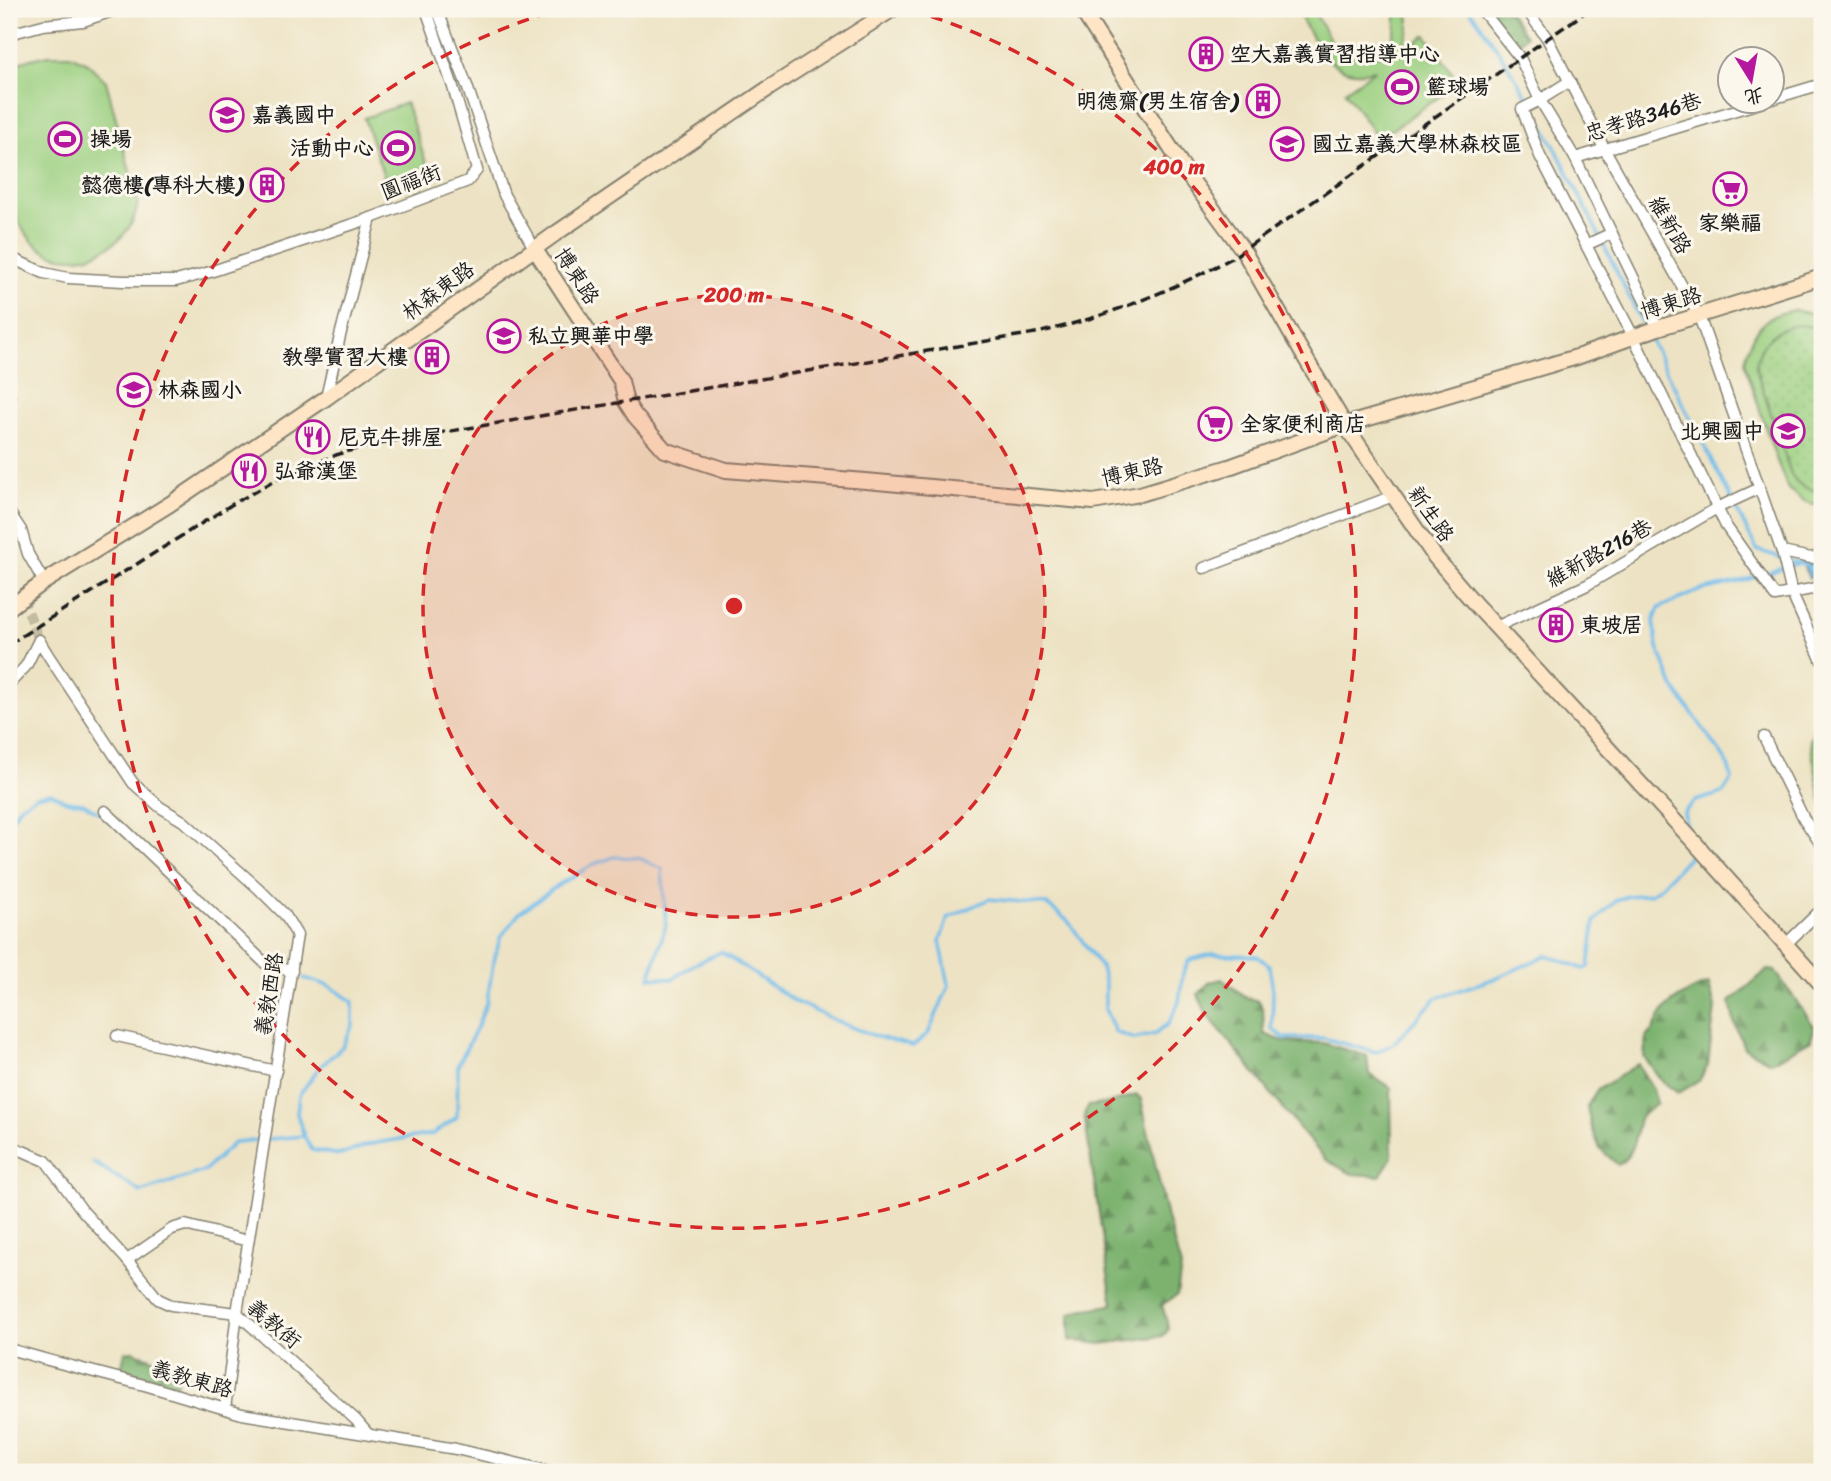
<svg xmlns="http://www.w3.org/2000/svg" width="1831" height="1481" viewBox="0 0 1831 1481" font-family="Sriracha,'LXGW WenKai TC',sans-serif">
  <style>
    .grass { fill: url(#grass-dots); stroke: #5c764e; stroke-width: 2 }
    .forest { fill: url(#forest-firs); stroke: #4c6745; stroke-width: 2 }
    .green { fill: #9bcf80; stroke: #5c764e; stroke-width: 2 }
    .water { fill: url(#water-rules); stroke: #476c84; stroke-width: 2 }
    .lines { fill: none; stroke-linecap: round; stroke-linejoin: round }
    .stream { stroke: #72bdeb; stroke-width: 3.5 }
    .street-tunnel { stroke: #c3bba2; stroke-width: 10; stroke-dasharray: 10 5; stroke-linecap: butt }
    .street-casing { stroke: #848070; stroke-width: 13 }
    .secondary-casing { stroke: #848070; stroke-width: 18 }
    .street { stroke: #fff; stroke-width: 10 }
    .secondary { stroke: #fde5c5; stroke-width: 14 }
    .rail { stroke: #1c1c1c; stroke-width: 3.5; stroke-dasharray: 10 5; stroke-linecap: butt }
    .ring { fill: none; stroke: #d62828; stroke-width: 3.5; stroke-dasharray: 12 9 }
    .labels { text-anchor: middle; stroke-width: 6; stroke-linejoin: round; paint-order: stroke }
    .poi-label { font-size: 21px; font-weight: bold; fill: #1c1c1c; stroke: #fbf7ec; text-anchor: start }
    .street-label { font-size: 21px; fill: #1c1c1c; stroke: #fbf7ec }
    .centre { fill: #d62828; stroke: #fbf7ec; stroke-width: 3.5 }
    .ring-label { font-size: 21px; text-anchor: middle; font-weight: bold; fill: #d62828; stroke: #fbf7ec; stroke-width: 6; stroke-linejoin: round; paint-order: stroke }
  </style>
  <defs>
    <pattern id="grass-dots" width="8" height="8" patternUnits="userSpaceOnUse" patternTransform="scale(1.75)"><rect width="8" height="8" fill="#9bcf80"/><path d="M2 2h.1M6 6h.1" fill="none" stroke="#85b16e" stroke-width="1.8" stroke-linecap="round"/></pattern>
    <pattern id="forest-firs" width="22" height="20" patternUnits="userSpaceOnUse" patternTransform="scale(1.75)"><rect width="22" height="20" fill="#7cb26e"/><path d="M5 1l3.5 6h-7zM16 11l3.5 6h-7z" fill="#65905a"/></pattern>
    <pattern id="water-rules" width="6" height="5" patternUnits="userSpaceOnUse" patternTransform="scale(1.75)"><rect width="6" height="5" fill="#72bdeb"/><path d="M0 2.5h6" fill="none" stroke="#62a2c9"/></pattern>
  </defs>
  <rect width="100%" height="100%" fill="#fbf7ec"/>
  <filter id="ink" filterUnits="userSpaceOnUse"><feTurbulence type="fractalNoise" baseFrequency=".0143" numOctaves="2"/><feDisplacementMap in="SourceGraphic" scale="14" xChannelSelector="R" yChannelSelector="G"/><feConvolveMatrix kernelMatrix="1 2 1 2 8 2 1 2 1" color-interpolation-filters="sRGB"/></filter>
  <filter id="wash" filterUnits="userSpaceOnUse"><feTurbulence type="fractalNoise" baseFrequency=".00686" numOctaves="4" result="noise"/><feDisplacementMap in="SourceGraphic" scale="28" xChannelSelector="R" yChannelSelector="G"/><feGaussianBlur stdDeviation="1.57" result="paint"/><feColorMatrix in="noise" values="0 0 0 0 0 0 0 0 0 0 0 0 0 0 0 0 0 1.4 0 .05"/><feComposite in="paint" operator="in"/></filter>
  <g filter="url(#wash)">
    <rect width="100%" height="100%" fill="#ede3c4"/>
    <path class="grass" d="M1794 324C1805 325 1813 326 1822 332V492C1808 489 1799 488 1791 474L1756 369V362L1764 343 1783 327Z"/>
    <g class="forest">
      <polygon points="1484,9 1507,9 1526,36 1512,47"/>
      <polygon points="1767,970 1775,971 1814,1026 1811,1040 1771,1062 1744,1048 1734,1022 1730,1002"/>
      <polygon points="1222,979 1247,998 1259,1001 1263,1009 1264,1034 1283,1041 1323,1043 1367,1056 1369,1074 1391,1088 1392,1157 1380,1176 1352,1174 1326,1160 1303,1133 1206,1013 1198,994 1210,982"/>
      <path d="M1709 984 1715 1007 1708 1065 1699 1081 1678 1093 1662 1081 1644 1057 1646 1037C1658 1028 1656 1018 1665 1009 1672 1001 1698 985 1709 984Z"/>
      <polygon points="1638,1064 1653,1090 1657,1103 1639,1118 1634,1142 1627,1158 1618,1165 1600,1149 1591,1125 1587,1107 1596,1091"/>
      <path d="M1137 1095 1141 1099 1167 1218 1181 1267 1177 1295 1162 1305 1169 1329 1163 1336 1101 1344 1070 1340 1069 1315C1082 1306 1098 1310 1113 1304L1109 1281 1084 1114 1089 1106 1110 1103Z"/>
      <polygon points="132,1351 178,1368 177,1384 121,1369 125,1352"/>
    </g>
    <g class="green">
      <path d="M1296 9H1313C1319 19 1329 42 1338 49 1352 60 1372 58 1388 51 1392 38 1400 23 1394 9H1407C1412 29 1408 35 1400 53L1426 35 1459 83 1378 139 1345 91 1375 70C1329 83 1315 41 1296 9Z"/>
      <path d="M48 55H70L86 62 106 81 138 202C134 228 121 242 97 253 85 259 74 259 61 257 31 252 11 217 9 189 8 176 9 163 9 151 9 124 9 97 9 70L23 61Z"/>
      <polygon points="406,103 431,177 389,191 364,118"/>
      <path d="M1794 310 1822 316V332C1794 313 1756 336 1756 369L1791 474C1799 488 1808 489 1822 492V505H1813L1804 501 1788 489 1775 456 1745 364C1746 349 1755 329 1768 319 1775 314 1785 312 1794 310Z"/>
      <polygon points="1822,720 1822,732 1818,740 1822,761 1822,805 1810,741 1816,723"/>
    </g>
    <polygon class="water" points="1822,556 1822,575 1809,578 1801,560"/>
    <g class="lines">
      <g class="stream">
        <path d="M1469 9C1543 107 1590 220 1645 329"/>
        <polyline points="1648,335 1757,550 1808,566"/>
        <polyline points="9,823 19,807 36,796 51,793 66,801 83,803 101,814"/>
        <polyline points="1686,825 1684,812 1695,801 1723,793 1732,779 1727,762 1673,686 1657,645 1654,621 1659,608 1701,590 1743,581 1799,563"/>
        <polyline points="304,978 330,986 353,1002 353,1025 342,1047 319,1068 299,1095 297,1114 304,1136 312,1150 340,1155 370,1144 433,1134 457,1117 458,1065 477,1027 487,1001 493,964 500,938 519,913 560,884 594,864 614,857 639,858 662,869 666,925 650,977 672,979 693,965 721,952 796,1002 843,1024 878,1037 913,1046 928,1034 949,985 940,941 948,918 989,899 1046,904 1068,921 1101,967 1105,985 1105,1009 1115,1032 1134,1039 1155,1034 1169,1023 1179,1002 1183,974 1189,960 1213,954 1257,956 1269,965 1273,991 1272,1029 1284,1038 1323,1038 1375,1052 1392,1045 1436,998 1499,977 1547,955 1584,969 1589,967 1595,921 1615,901 1628,896 1650,894 1659,888 1689,856 1688,843"/>
        <polyline points="93,1162 141,1192 204,1171 235,1142 304,1136"/>
      </g>
    </g>
  </g>
  <g filter="url(#ink)">
    <g class="lines">
      <polyline class="street-tunnel" points="23,598 39,640"/>
      <defs>
        <g id="street">
          <polyline points="437,9 466,83 504,195 534,248"/>
          <polyline points="1481,9 1520,58 1540,100 1575,158 1658,328"/>
          <polyline points="1526,9 1547,38 1604,148 1699,316 1782,552 1792,594 1822,661"/>
          <polyline points="9,34 43,25 83,21 118,9"/>
          <polyline points="1570,81 1540,100 1522,109 1540,156 1633,336 1726,526 1775,596 1822,587"/>
          <polyline points="1772,99 1822,84"/>
          <polyline points="1575,158 1763,102"/>
          <polyline points="1586,245 1612,233"/>
          <polyline points="9,257 44,273 68,278 123,281 176,281 210,272 371,218 468,181 477,170 453,87 426,9"/>
          <polyline points="9,273 10,258"/>
          <polyline points="9,396 10,398"/>
          <polyline points="326,398 340,336 371,218"/>
          <polyline points="9,512 21,530 28,554 44,582"/>
          <polyline points="1782,552 1811,558 1822,556"/>
          <polyline points="1204,568 1393,496"/>
          <polyline points="1496,627 1587,585 1717,508 1760,488"/>
          <polyline points="39,640 48,655 133,783 160,807 183,821 258,888 285,915 297,935 237,1313 225,1409"/>
          <polyline points="9,684 26,666 39,640"/>
          <polyline points="1764,737 1804,819 1822,846"/>
          <polyline points="105,811 267,965 292,971"/>
          <polyline points="1786,944 1822,909"/>
          <polyline points="117,1036 276,1071"/>
          <polyline points="9,1145 46,1161 82,1210 127,1260 158,1299 171,1305 237,1313 356,1420 368,1434"/>
          <polyline points="127,1260 172,1229 185,1225 248,1241"/>
          <polyline points="9,1349 48,1360 148,1386 242,1414 456,1449 554,1472"/>
        </g>
        <g id="secondary">
          <polyline points="1081,9 1190,178 1243,250 1294,339 1345,425 1435,557 1475,604 1695,843 1822,985"/>
          <polyline points="534,248 621,381 626,402 635,416 665,450 726,470 866,481 1093,502 1140,494 1229,467 1345,425 1577,357 1658,328 1822,277"/>
          <polyline points="9,608 44,582 170,504 326,398 555,234 769,88 893,9"/>
        </g>
      </defs>
      <use href="#street" class="street-casing"/>
      <use href="#secondary" class="secondary-casing"/>
      <use href="#street" class="street"/>
      <use href="#secondary" class="secondary"/>
      <path class="rail" d="M9 644 231 505 276 480 336 455 359 448 409 438 1041 332C1109 316 1170 291 1232 258L1590 9"/>
    </g>
  </g>
  <circle cx="734" cy="606" r="311" fill="#d62828" fill-opacity=".12"/>
  <g class="ring">
    <circle cx="734" cy="606" r="311"/>
    <path d="M911 10A622 622 0 1 1 557 10"/>
  </g>
  <defs>
    <symbol id="building-ring" viewBox="-11 -11 22 22"><circle r="9.5" fill="#fbf7ec" stroke="#b5179e" stroke-width="1.5"/><path d="M-4-6H4V6H1V3H-1V6H-4ZM-2.5-4.3h1.7v1.8h-1.7ZM.8-4.3h1.7v1.8H.8ZM-2.5-1h1.7V.8h-1.7ZM.8-1h1.7V.8H.8Z" fill="#b5179e"/></symbol>
    <symbol id="stadium-ring" viewBox="-11 -11 22 22"><circle r="9.5" fill="#fbf7ec" stroke="#b5179e" stroke-width="1.5"/><path d="M0-5a6.5 5 0 1 0 0 10a6.5 5 0 1 0 0-10ZM-3.5-1.8h7v3.6h-7Z" fill="#b5179e"/></symbol>
    <symbol id="school-ring" viewBox="-11 -11 22 22"><circle r="9.5" fill="#fbf7ec" stroke="#b5179e" stroke-width="1.5"/><path d="M0-5L7-2L0 1L-7-2ZM-4 1L0 2.5L4 1V4Q0 6-4 4Z" fill="#b5179e"/></symbol>
    <symbol id="university-ring" viewBox="-11 -11 22 22"><circle r="9.5" fill="#fbf7ec" stroke="#b5179e" stroke-width="1.5"/><path d="M0-5L7-2L0 1L-7-2ZM-4 1L0 2.5L4 1V4Q0 6-4 4Z" fill="#b5179e"/></symbol>
    <symbol id="supermarket-ring" viewBox="-11 -11 22 22"><circle r="9.5" fill="#fbf7ec" stroke="#b5179e" stroke-width="1.5"/><path d="M-6-5.5h2.5l.6 2H6L4.5 2H-2.5L-4.4-4H-6ZM-1.5 3.2a1.3 1.3 0 1 0 .1 0ZM3 3.2a1.3 1.3 0 1 0 .1 0Z" fill="#b5179e"/></symbol>
    <symbol id="restaurant-ring" viewBox="-11 -11 22 22"><circle r="9.5" fill="#fbf7ec" stroke="#b5179e" stroke-width="1.5"/><path d="M-5-6h1v4h1v-4h1v4h1v-4h1v5L-1.5 .5V6h-2V.5L-5-1ZM5-6V6H3V1.5H1.5Q1.5-4 5-6Z" fill="#b5179e"/></symbol>
  </defs>
  <g fill-rule="evenodd">
    <use href="#building-ring" x="1187" y="35" width="38" height="38"/>
    <use href="#stadium-ring" x="1383" y="68" width="38" height="38"/>
    <use href="#building-ring" x="1244" y="82" width="38" height="38"/>
    <use href="#school-ring" x="208" y="96" width="38" height="38"/>
    <use href="#stadium-ring" x="46" y="120" width="38" height="38"/>
    <use href="#university-ring" x="1268" y="125" width="38" height="38"/>
    <use href="#stadium-ring" x="379" y="129" width="38" height="38"/>
    <use href="#building-ring" x="248" y="166" width="38" height="38"/>
    <use href="#supermarket-ring" x="1711" y="170" width="38" height="38"/>
    <use href="#school-ring" x="485" y="317" width="38" height="38"/>
    <use href="#building-ring" x="413" y="338" width="38" height="38"/>
    <use href="#school-ring" x="115" y="371" width="38" height="38"/>
    <use href="#supermarket-ring" x="1196" y="405" width="38" height="38"/>
    <use href="#school-ring" x="1769" y="412" width="38" height="38"/>
    <use href="#restaurant-ring" x="294" y="418" width="38" height="38"/>
    <use href="#restaurant-ring" x="230" y="452" width="38" height="38"/>
    <use href="#building-ring" x="1537" y="606" width="38" height="38"/>
  </g>
  <g class="labels">
    <g class="poi-label">
      <text x="1230" y="61">空大嘉義實習指導中心</text>
      <text x="1426" y="94">籃球場</text>
      <text x="1238" y="108" text-anchor="end">明德齋(男生宿舍)</text>
      <text x="252" y="122">嘉義國中</text>
      <text x="90" y="146">操場</text>
      <text x="1312" y="151">國立嘉義大學林森校區</text>
      <text x="374" y="155" text-anchor="end">活動中心</text>
      <text x="243" y="192" text-anchor="end">懿德樓(專科大樓)</text>
      <text x="1730" y="230" text-anchor="middle">家樂福</text>
      <text x="528" y="343">私立興華中學</text>
      <text x="408" y="364" text-anchor="end">教學實習大樓</text>
      <text x="158" y="397">林森國小</text>
      <text x="1240" y="431">全家便利商店</text>
      <text x="1764" y="438" text-anchor="end">北興國中</text>
      <text x="338" y="444">尼克牛排屋</text>
      <text x="274" y="478">弘爺漢堡</text>
      <text x="1580" y="632">東坡居</text>
    </g>
    <g class="street-label">
      <text transform="translate(1643 117) rotate(-17)" y="7">忠孝路346巷</text>
      <text transform="translate(411 182) rotate(-21)" y="7">圓福街</text>
      <text transform="translate(1670 225) rotate(60)" y="7">維新路</text>
      <text transform="translate(577 276) rotate(57)" y="7">博東路</text>
      <text transform="translate(438 291) rotate(-36)" y="7">林森東路</text>
      <text transform="translate(1671 303) rotate(-17)" y="7">博東路</text>
      <text transform="translate(1132 472) rotate(-13)" y="7">博東路</text>
      <text transform="translate(1431 514) rotate(55)" y="7">新生路</text>
      <text transform="translate(1599 553) rotate(-29)" y="7">維新路216巷</text>
      <text transform="translate(269 994) rotate(-81)" y="7">義教西路</text>
      <text transform="translate(274 1324) rotate(40)" y="7">義教街</text>
      <text transform="translate(192 1379) rotate(16)" y="7">義教東路</text>
    </g>
  </g>
  <circle cx="734" cy="606" r="10" class="centre"/>
  <g class="ring-label">
    <text x="1174" y="174">400 m</text>
    <text x="734" y="302">200 m</text>
  </g>
  <rect width="1831" height="1481" fill="none" stroke="#fbf7ec" stroke-width="35"/>
  <g transform="translate(1751 80) rotate(169)"><circle r="33" fill="#fbf7ec" stroke="#a29f99" stroke-width="2"/>
  <path d="M0-5L12 26L0 18L-12 26Z" fill="#b5179e"/>
  <text y="-10" font-size="19" font-weight="bold" text-anchor="middle" fill="#1c1c1c">北</text>
  </g>
</svg>
